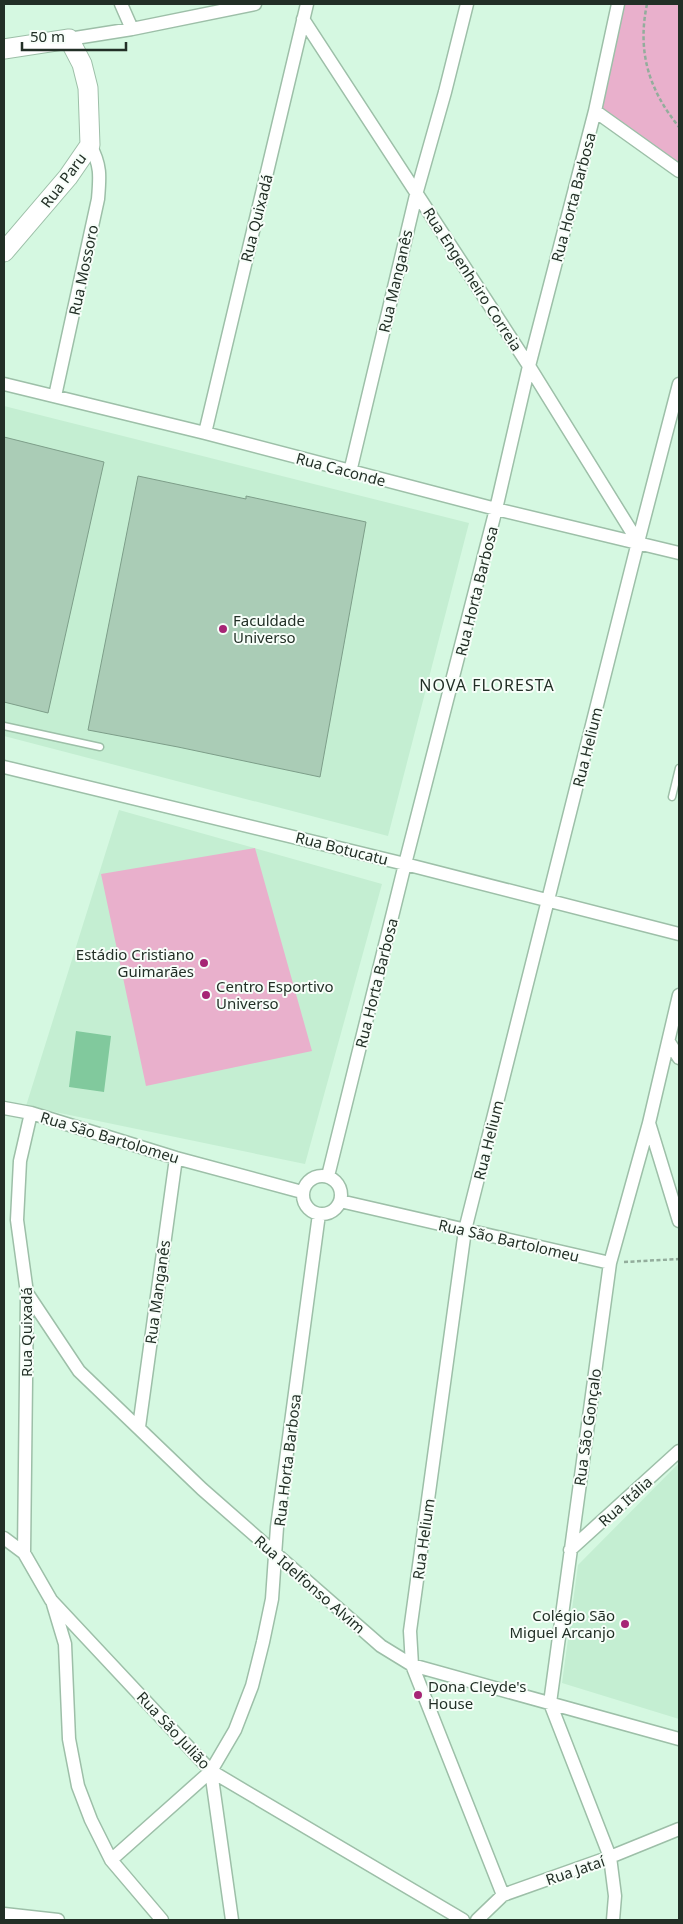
<svg xmlns="http://www.w3.org/2000/svg" width="683" height="1924" viewBox="0 0 683 1924" font-family="'Noto Sans',sans-serif">
	<rect width="100%" height="100%" fill="#d5f8e1"/>
	<!-- built -->
	<path fill="#c4eed2" d="M4,406L469,523L388,836L4,736Z
		M119,810L382,884L305,1164L26,1106Z
		M679,1463V1719L562,1683L578,1565Z"/>
	<!-- green -->
	<path fill="#e9b0cc" d="M622,4H679V171L597,107Z
		M255,848L312,1051L146,1086L101,874Z"/>
	<!-- water -->
	<path fill="#81c99d" d="M76,1031L111,1036L104,1092L69,1087Z"/>
	<!-- building -->
	<path fill="#aaccb6" stroke="#7d9e89" d="M4,437L104,462L48,713L4,702Z
		M138,476L246,499V496L366,522L320,777L178,747L88,730Z"/>
	<g fill="none" stroke-linecap="round" stroke-linejoin="round">
		<defs>
			<path id="lane" d="M4,726L100,747
				M672,797L679,768"/>
			<path id="street" d="M121,4L132,29
				M303,19L529,366L638,542
				M69,39L132,29L255,4
				M595,111L679,171
				M4,384L205,433L496,509L679,553
				M55,396L98,199C100,176 101,165 90,145
				M205,433L307,4
				M350,472L417,191L445,92L467,4
				M4,767L405,864L679,934
				M669,1042L679,1058
				M4,1108L31,1113L176,1158L302,1192
				M649,1123L679,1221
				M303 1195a19 19 0 1 1 38 0a19 19 0 1 1-38 0Z
				M328,1176L405,864L496,509L529,366L595,111L618,4
				M340,1201L610,1263
				M27,1293L79,1371L202,1489L381,1646L412,1665L679,1739
				M139,1427L176,1158
				M4,1538L24,1553L51,1600L211,1771L463,1920
				M570,1550L679,1451
				M24,1553L27,1293L17,1220L20,1161L31,1113
				M53,1604L65,1644L69,1739L78,1786L91,1820L111,1860L162,1920
				M211,1771L232,1920
				M111,1860L211,1771L235,1730L252,1686L263,1642L272,1599L277,1527L319,1214
				M503,1895L412,1665L410,1631L465,1230L638,542L679,384
				M4,1914L58,1920
				M477,1920L503,1895L610,1857L679,1829
				M613,1920L615,1896L610,1857L550,1703L610,1263L649,1123L679,995"/>
			<path id="secondary" d="M4,49L69,39L82,64L88,88L90,145L68,177L4,252"/>
		</defs>
		<!-- lane casing -->
		<use href="#lane" stroke="#9dbfa8" stroke-width="9"/>
		<!-- street casing -->
		<use href="#street" stroke="#9dbfa8" stroke-width="15"/>
		<!-- secondary casing -->
		<use href="#secondary" stroke="#9dbfa8" stroke-width="21"/>
		<!-- path -->
		<path stroke="#93ad9c" stroke-width="2.5" stroke-dasharray="4 2.5" stroke-linecap="butt" d="M647,4C637,52 649,90 679,127
			M624,1262L679,1259"/>
		<!-- lane -->
		<use href="#lane" stroke="#fff" stroke-width="6"/>
		<!-- street -->
		<use href="#street" stroke="#fff" stroke-width="12"/>
		<!-- secondary -->
		<use href="#secondary" stroke="#fff" stroke-width="19"/>
	</g>
	<!-- markers -->
	<g fill="#a62575" stroke="#f7fef9" stroke-width="2">
		<circle cx="223" cy="629" r="5"/>
		<circle cx="204" cy="963" r="5"/>
		<circle cx="206" cy="995" r="5"/>
		<circle cx="625" cy="1624" r="5"/>
		<circle cx="418" cy="1695" r="5"/>
	</g>
	<g text-anchor="middle" dominant-baseline="central" stroke-width="4" stroke-linejoin="round" paint-order="stroke">
		<!-- street labels -->
		<g font-size="15" fill="#222f26" stroke="#f7fef9">
			<text transform="translate(63 180) rotate(-53)">Rua Paru</text>
			<text transform="translate(573 197) rotate(-75)">Rua Horta Barbosa</text>
			<text transform="translate(256 218) rotate(-76)">Rua Quixadá</text>
			<text transform="translate(83 270) rotate(-78)">Rua Mossoro</text>
			<text transform="translate(473 279) rotate(57)">Rua Engenheiro Correia</text>
			<text transform="translate(395 281) rotate(-77)">Rua Manganês</text>
			<text transform="translate(341 469) rotate(15)">Rua Caconde</text>
			<text transform="translate(476 591) rotate(-76)">Rua Horta Barbosa</text>
			<text transform="translate(587 747) rotate(-76)">Rua Helium</text>
			<text transform="translate(342 848) rotate(14)">Rua Botucatu</text>
			<text transform="translate(376 983) rotate(-76)">Rua Horta Barbosa</text>
			<text transform="translate(110 1137) rotate(17)">Rua São Bartolomeu</text>
			<text transform="translate(488 1140) rotate(-76)">Rua Helium</text>
			<text transform="translate(509 1240) rotate(13)">Rua São Bartolomeu</text>
			<text transform="translate(157 1292) rotate(-82)">Rua Manganês</text>
			<text transform="translate(26 1332) rotate(-90)">Rua Quixadá</text>
			<text transform="translate(587 1427) rotate(-82)">Rua São Gonçalo</text>
			<text transform="translate(287 1460) rotate(-83)">Rua Horta Barbosa</text>
			<text transform="translate(625 1501) rotate(-42)">Rua Itália</text>
			<text transform="translate(423 1539) rotate(-82)">Rua Helium</text>
			<text transform="translate(310 1584) rotate(41)">Rua Idelfonso Alvim</text>
			<text transform="translate(174 1730) rotate(47)">Rua São Julião</text>
			<text transform="translate(575 1870) rotate(-19)">Rua Jataí</text>
		</g>
		<!-- poi labels -->
		<g font-size="15" fill="#222f26" stroke="#f7fef9" text-anchor="start">
			<text x="233" y="620">Faculdade<tspan x="233" dy="17">Universo</tspan></text>
			<text x="194" y="954" text-anchor="end">Estádio Cristiano<tspan x="194" dy="17">Guimarães</tspan></text>
			<text x="216" y="986">Centro Esportivo<tspan x="216" dy="17">Universo</tspan></text>
			<text x="615" y="1615" text-anchor="end">Colégio São<tspan x="615" dy="17">Miguel Arcanjo</tspan></text>
			<text x="428" y="1686">Dona Cleyde's<tspan x="428" dy="17">House</tspan></text>
		</g>
		<!-- neighbourhood labels -->
		<g font-size="16" letter-spacing="1" fill="#222f26" stroke="#f7fef9">
			<text x="487" y="685">NOVA FLORESTA</text>
		</g>
	</g>
	<!-- border -->
	<rect width="683" height="1924" fill="none" stroke="#222f26" stroke-width="10"/>
	<!-- scale -->
	<path d="M22 42v8h104v-8" fill="none" stroke="#222f26" stroke-width="2.5"/>
	<text x="30" y="42" font-size="15" fill="#222f26" stroke="#f7fef9" stroke-width="4" paint-order="stroke">50 m</text>
</svg>
